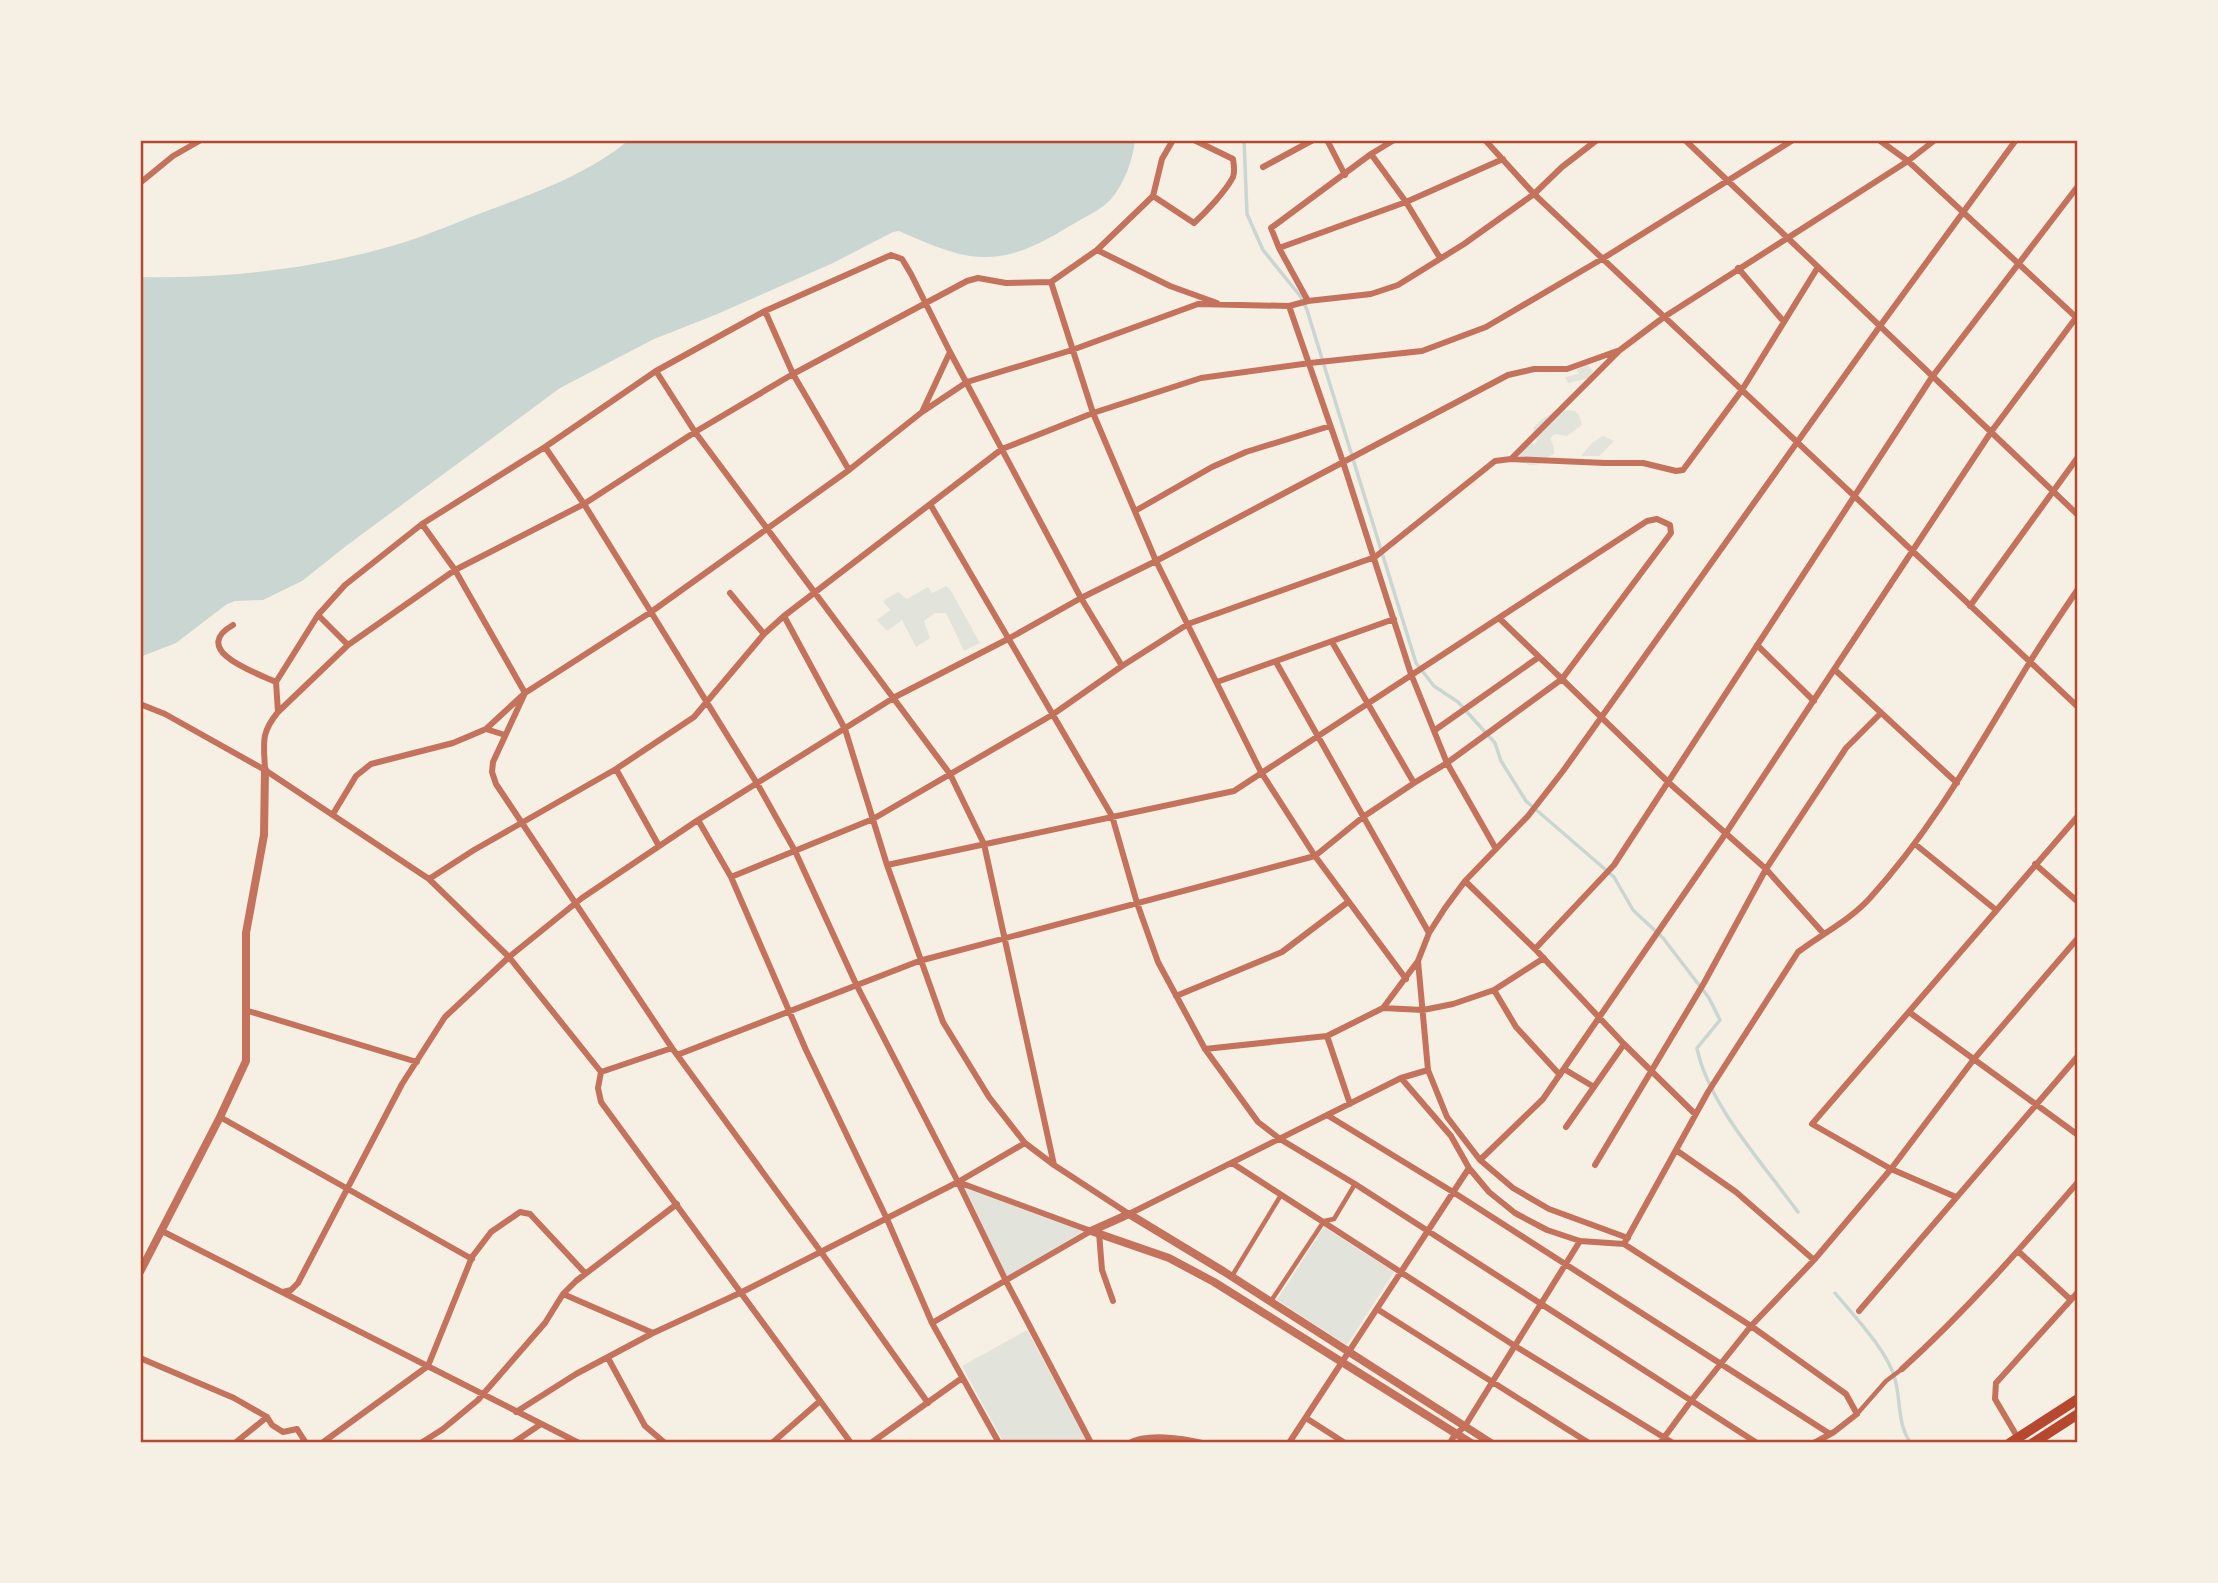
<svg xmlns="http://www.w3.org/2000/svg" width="2218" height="1583" viewBox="0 0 2218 1583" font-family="Poppins,sans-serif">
	<rect width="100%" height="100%" fill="#f6efe4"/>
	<!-- green -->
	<path fill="#e2e4dc" d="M1587,365L1593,371L1590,378L1568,383L1565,377L1579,374L1577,370Z
		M1558,409L1575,411L1579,415L1582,425L1567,436L1555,434L1550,438L1554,447V454L1546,458L1540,464C1530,467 1519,464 1519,452L1527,443L1535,444L1537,441L1533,428L1541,420Z
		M1603,436L1614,441L1599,456H1581L1592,443Z
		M946,586L950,589L980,643L964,651L946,613H935L924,621L930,638L916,647L902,620L887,631L877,620L890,610L883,601L898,592L907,599L928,587L932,593Z
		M964,1188L1084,1231L1007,1277Z
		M1324,1227L1394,1272L1347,1345L1277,1300Z
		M1027,1330L1088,1443H1004L962,1366Z"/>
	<!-- water -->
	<path fill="#c9d6d2" d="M629,140H1135C1133,160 1124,184 1111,199C1103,208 1091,214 1080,220C1051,237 1021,257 986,257C957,258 925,242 899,231L893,232L833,263L715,315L654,339L560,388L346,546L302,581L263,600L235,601L227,604L176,643L140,657V277C229,279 323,268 408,241C436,232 464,219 492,209C540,191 589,173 629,140Z"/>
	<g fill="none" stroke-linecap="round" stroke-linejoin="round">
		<!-- stream -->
		<path stroke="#c9d6d2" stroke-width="3.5" d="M1244,140L1247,214L1263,250L1301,297L1307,310L1416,663L1434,686L1458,702L1495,743L1501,761L1526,801L1614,877L1633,910L1663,938L1709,998L1720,1020L1697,1048C1708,1104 1764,1165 1798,1212
			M1835,1293C1853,1315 1888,1351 1895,1379C1901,1400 1897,1425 1911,1443"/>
		<!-- pedestrian -->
		<path stroke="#c5725c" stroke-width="4.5" d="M1232,1276L1281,1195
			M1271,1301L1324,1221L1334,1219L1355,1184
			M1857,1414L1886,1381L1902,1369"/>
		<!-- minor -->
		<path stroke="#c5725c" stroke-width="6" d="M1327,140L1345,175
			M1485,140L1534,194L2078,707
			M1685,140C1816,265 1947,390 2078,515
			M1879,140L1908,161L2078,319
			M1371,154L1406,202L1440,258
			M1263,167L1313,140
			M140,183L173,156L201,140
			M1153,196L1194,223C1205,213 1226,191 1233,177C1235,172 1234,165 1233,159L1194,140
			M1279,248L1406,202L1503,159
			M1097,250L1170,286L1217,303
			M1738,268L1784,322
			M1051,282L1093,413L1156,561L1261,772L1315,856L1406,979
			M1308,301L1279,248L1271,228L1371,154L1394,140
			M1289,306L1343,462L1411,674L1447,763L1496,849
			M765,311L793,374L849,470
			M656,371L695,432L950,774L984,844L1054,1165
			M923,410L950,352
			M545,447L584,504L651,612L758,785L795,851L856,984L958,1182L1006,1281L1091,1443
			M1511,459L1605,463H1643L1676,471L1683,470L1742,390L1818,267
			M930,504L1112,816L1137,903L1158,962L1205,1049L1258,1122L1280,1139L1355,1184L1757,1443
			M1135,511L1212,467L1246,452L1330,426
			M422,524L455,570L525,693L493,762L492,772L496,784L672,1048L821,1252L928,1403
			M730,593L764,634
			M1970,606L2078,457
			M318,615L348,645
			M784,616L845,729L887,865L943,1022L989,1097L1025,1143L1054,1165L1129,1214L1401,1078L1428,1070
			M1499,618L1668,782L1766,869L1824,934
			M233,625C189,650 256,673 276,682
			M1332,642L1414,783
			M1757,645L1814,701
			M1276,662L1429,933
			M1835,670L1957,783
			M1217,682L1394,619
			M140,704L165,714L265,770L429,879L509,957L601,1072L598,1088L601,1102L851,1443
			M278,712L276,682L318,615L345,585L422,524L545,447L656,371L765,311L891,255L902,259L911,274L950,352L1081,598L1122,666
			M486,729L505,735
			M1435,730L1539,657
			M616,769L659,846
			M265,770C264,743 260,734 278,712L348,645L455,570L584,504L695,432L793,374L967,281L978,278L1006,283L1051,282L1097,250L1153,196L1162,159L1173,140
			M333,814L356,776L371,764L453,743L486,729L525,693L651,612L849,470L922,412L967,382L1072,350L1198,304L1289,306L1308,301L1371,294L1398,285L1464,244L1534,194L1562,167L1597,140
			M698,820L731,877L806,1050L887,1219L932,1323L999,1443
			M1915,844L1996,910
			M2035,864L2078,902
			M731,877L873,819L1052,715L1122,666L1188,624L1375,557L1495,461L1511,459L1620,350L1664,317L1908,161L1935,140
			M429,879L474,850L616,769L694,717L764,634L784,616L1002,449L1093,413L1201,378L1310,363L1422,351L1486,327L1602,259L1793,140
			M1465,881L1535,949L1624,1044L1695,1114
			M1535,949L1614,865L1932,377L2078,186
			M1418,961L1428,1070L1447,1117L1480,1160L1513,1188L1549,1209L1628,1238
			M1494,990L1516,1027L1560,1075
			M1176,996L1282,952L1348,902
			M1383,1008L1418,961L1429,933L1445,908L1465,881L1528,816L1563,771L1880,326L2016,140
			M245,1010L417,1062
			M1909,1012L2078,1135
			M1327,1036L1350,1104
			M1205,1049L1327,1036L1383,1008L1423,1010L1453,1004L1494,990L1544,958
			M677,1055L919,961L1315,856L1363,817L1414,783L1447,763L1562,679L1671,533L1670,525L1657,519L1647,521L1234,791L887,865
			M1564,1069L1594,1087
			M601,1072L672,1048
			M1401,1078L1451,1136L1469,1168L1489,1192L1515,1213L1547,1230L1580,1241L1624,1244L1751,1326L1846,1394L1857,1414L1834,1432L1814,1443
			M1327,1115L1453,1192L1830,1434
			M220,1117L472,1259
			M1566,1127L1624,1044
			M1676,1150L1736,1192L1814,1260
			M1480,1160L1543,1099L1726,833L1991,432L2078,315
			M1232,1163L1515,1346L1673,1443
			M1595,1165L1704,983L1766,869L1846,748L1881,713
			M958,1182L1091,1231
			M1956,1197L1891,1169L1812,1124L2078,816
			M162,1231L579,1443
			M1099,1233L1102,1270L1113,1301
			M1624,1244L1708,1092L1798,952C1823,933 1849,921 1870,898C1934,828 1979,745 2028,665C2044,639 2061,614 2078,589
			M2018,1251L2071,1300
			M283,1292L291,1290L298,1283L402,1084L445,1017L509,957L582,898L698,820L895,697L1008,639L1081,598L1156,561L1508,375L1534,369H1567L1620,350
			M563,1294L653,1333
			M1377,1309L1589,1443
			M1859,1311L2078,1056
			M932,1323L1091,1231
			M140,1358L234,1398L267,1417L272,1425L283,1432L297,1429L306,1443
			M608,1358L645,1426L665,1443
			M1902,1369C1966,1311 2022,1247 2078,1182
			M516,1412L576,1374L653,1333L742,1292L958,1182L1025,1143
			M1306,1418L1345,1443
			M2018,1438L1995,1399L1996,1383L2078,1292
			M235,1443L267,1417
			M322,1443L428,1366L472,1257L491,1232L520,1212L530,1214L585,1273
			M421,1443L443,1429L478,1400L545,1323L563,1294L576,1281L677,1204
			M513,1443L541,1424
			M772,1443L820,1401
			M871,1443L962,1378
			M1129,1443C1147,1433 1182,1438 1202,1443
			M1289,1443L1469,1168
			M1450,1443L1454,1436L1465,1426L1580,1241
			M1660,1443L1691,1401L1751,1326L1814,1260L1891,1169L1974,1059L2078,938"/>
		<!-- tertiary -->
		<path stroke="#c5725c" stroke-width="8" d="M1091,1231L1129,1214L1223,1271L1491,1443
			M1091,1231L1169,1258L1214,1282L1471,1443
			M140,1272L220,1117L246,1061V933L264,835L265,770"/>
		<!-- primary -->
		<path stroke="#b5482f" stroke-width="10" d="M2010,1443L2078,1399
			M2033,1443L2078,1414"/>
	</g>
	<!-- border -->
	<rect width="2218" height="1583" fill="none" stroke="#f6efe4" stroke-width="284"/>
	<rect x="142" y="142" width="1934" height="1299" fill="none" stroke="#b5482f" stroke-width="2.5"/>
</svg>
